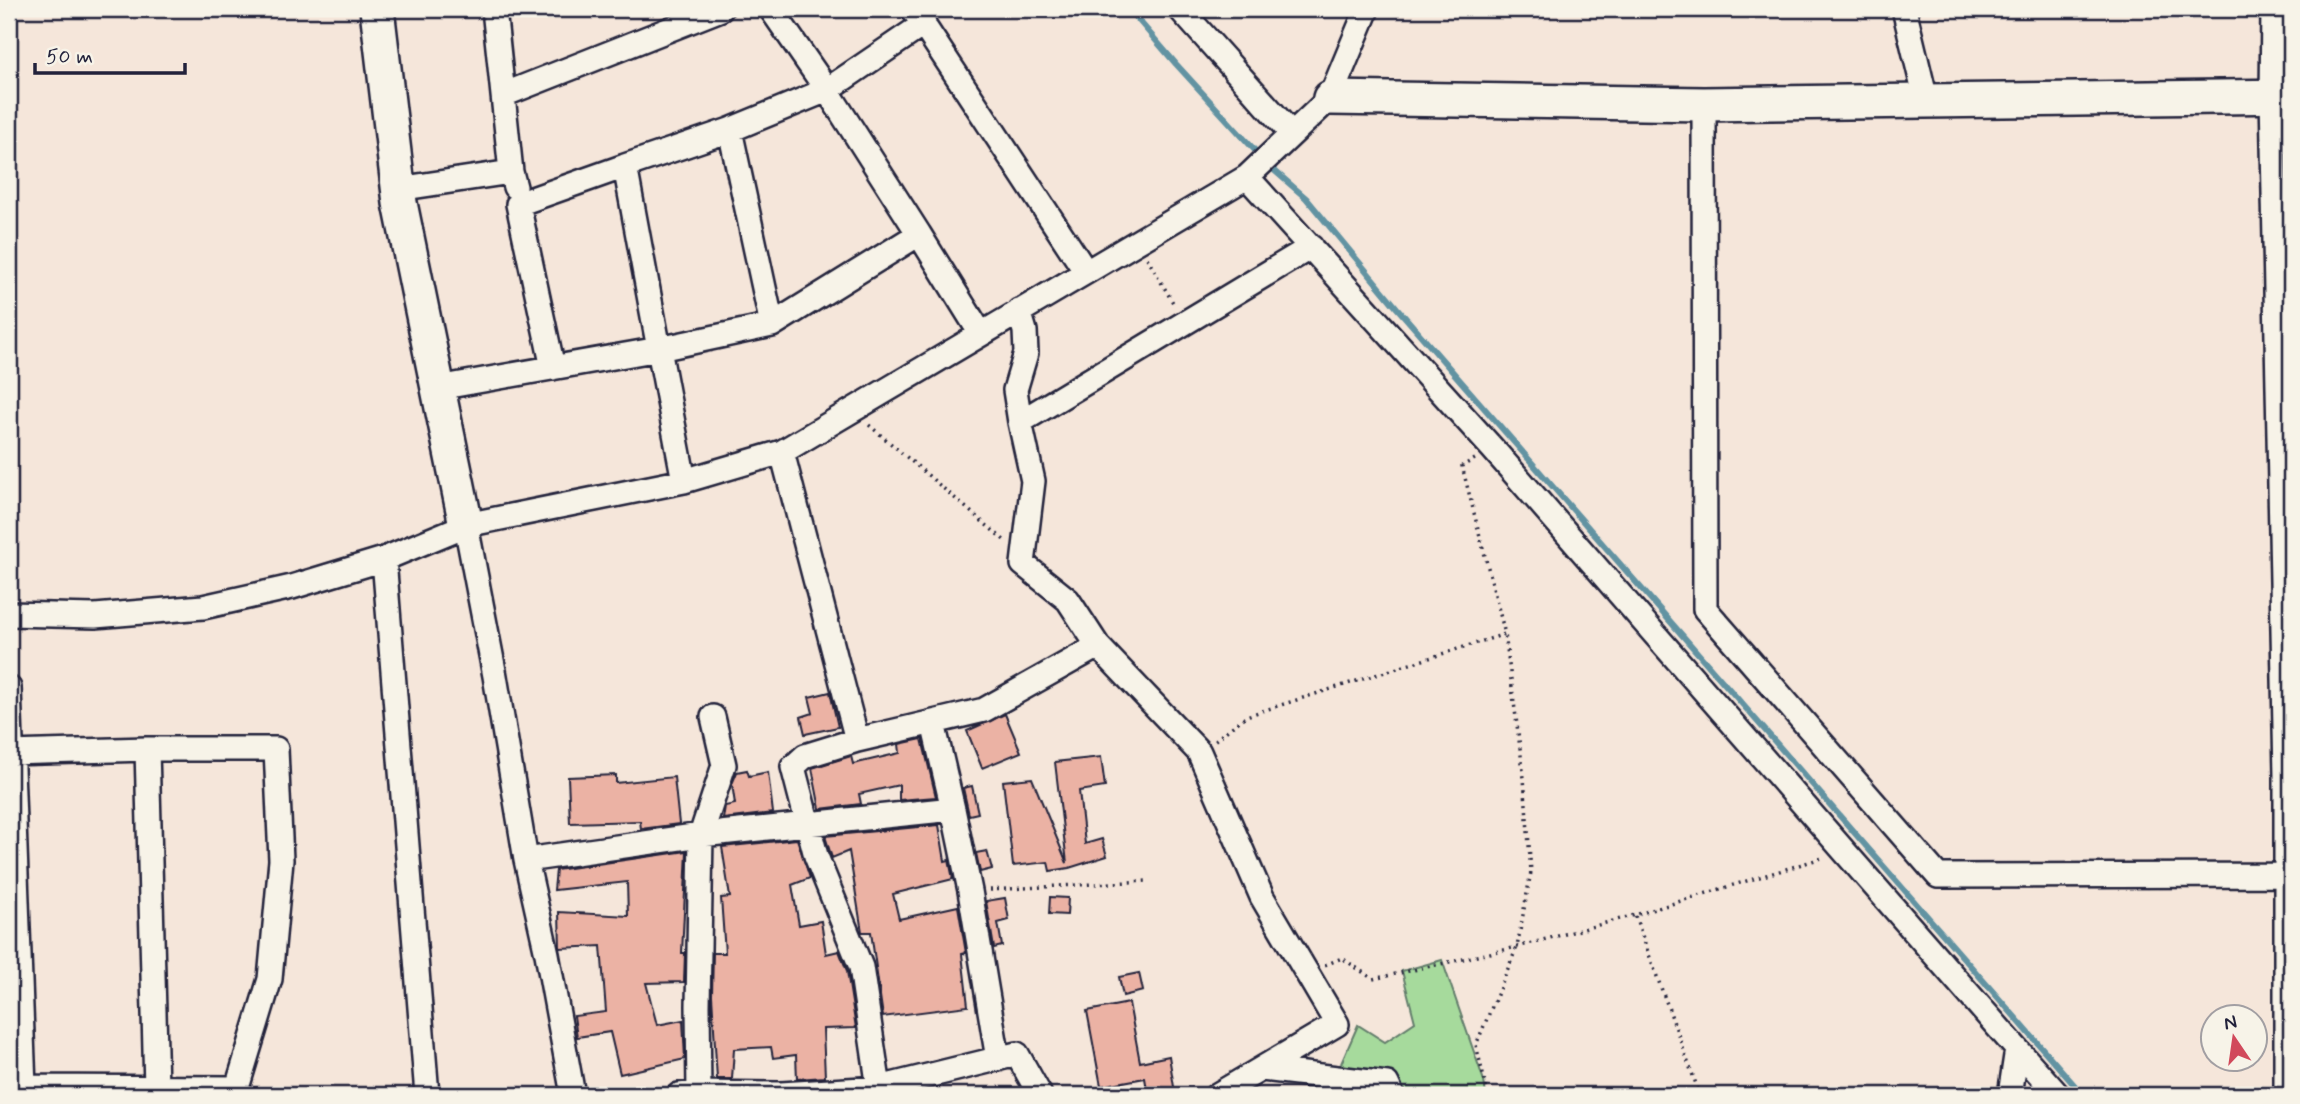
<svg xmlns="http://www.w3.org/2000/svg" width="2300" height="1104" viewBox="0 0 2300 1104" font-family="Mynerve,sans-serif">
	<rect width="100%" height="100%" fill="#f5e6da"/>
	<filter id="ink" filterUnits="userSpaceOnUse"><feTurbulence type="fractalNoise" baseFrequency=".0143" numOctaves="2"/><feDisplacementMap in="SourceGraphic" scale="14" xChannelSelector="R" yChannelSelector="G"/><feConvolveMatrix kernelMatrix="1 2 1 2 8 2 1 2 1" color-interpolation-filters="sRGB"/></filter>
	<g filter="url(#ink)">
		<!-- green -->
		<path fill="#a6da9c" stroke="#647e6c" stroke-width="2" d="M1442,960L1484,1081L1486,1095H1337L1332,1084L1358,1025L1385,1042L1415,1022L1402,971Z"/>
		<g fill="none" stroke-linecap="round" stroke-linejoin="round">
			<!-- stream -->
			<path stroke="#6293a2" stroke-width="6" d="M1129,9L1176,64L1261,157
				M1268,165L1306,198L1397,308L2083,1095"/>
		</g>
		<!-- building -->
		<path fill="#ebb2a4" stroke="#22223b" stroke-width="2" d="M830,692L838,727L805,734L801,717L813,713L809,697Z
			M1005,714L1021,752L982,768L967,731Z
			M922,739L936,797L899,800V785L859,794L861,804L820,809L812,768L851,756L853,764L900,753L899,744Z
			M1101,757L1105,787L1079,791L1085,844L1102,839L1107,856L1069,868L1050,871L1048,862L1013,866L1003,781L1032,778L1067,863L1055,762Z
			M747,770L749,776L768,772L773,813L723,819L725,806L735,804L732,784L737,772Z
			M616,775V783L674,777L679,824L641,829L640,821L570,823L568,777Z
			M972,786L978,813L969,815L963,788Z
			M939,825L945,861L949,860L953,879L893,894L899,919L958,906L966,953L962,954L968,1006L883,1017L871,932H862L849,851L832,858L825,836Z
			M797,839L810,878L792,885L799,925L821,921L826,954L839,951L847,971L856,1028L823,1029L825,1077L797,1079L796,1055L773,1058L771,1047L734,1049L732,1079H717L712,995L713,953H725L721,898L730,897L722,847Z
			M687,851L682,953H685L684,982L646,983L657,1025L683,1020L685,1059L620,1074L610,1032L577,1037L574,1016L606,1012L601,946L560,948L559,912L628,916L627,882L554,890L556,870Z
			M987,851L992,869L980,872L976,853Z
			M1050,897L1068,898L1067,915L1049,914Z
			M1005,898L1009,920L998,923L1002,946L994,948L986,901Z
			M1139,973L1143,991L1123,996L1119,977Z
			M1129,1003L1140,1062L1169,1056L1175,1093L1148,1095L1145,1078L1101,1086L1087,1011Z"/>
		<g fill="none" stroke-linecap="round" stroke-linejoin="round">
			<defs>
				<path id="street" d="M494,9L511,172
					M771,9L827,90L919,234
					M913,9L1086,272
					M1180,9L1291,133
					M1904,9L1926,100
					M2273,9L2272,96L2286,776V1095
					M503,95L721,9
					M1704,104L1705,609L1938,876L2291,875
					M730,130L827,90L924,24
					M1247,177L1493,449L2017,1049
					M398,189L511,172L515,187
					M1019,311L1025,331L1026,353L1015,390L1020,422
					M772,325L919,234L981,334
					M553,368L518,204L625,166L659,349L772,325L730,130L625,166
					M438,388L659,349L684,481
					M782,452L857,740L805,756L793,767L816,856L861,967L880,1095
					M466,525L495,676L526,860L547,954L573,1095
					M384,559L427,1095
					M9,614L95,616L203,607L292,587L384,559L466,525L684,481L782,452L1247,177L1330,98L1367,9
					M1098,646L1068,600L1023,564L1033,481L1020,422L1311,247
					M9,688L24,1087L11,1086
					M857,740L984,710L1098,646L1199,752L1262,897L1337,1024L1217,1095
					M9,753L147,749
					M953,809L970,891L998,1059
					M526,860L701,835L953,809L933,723
					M1262,1069L1387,1084L1392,1095
					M699,1093L781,1094L879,1088L1017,1054L1040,1095
					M25,1095L24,1087L237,1088L270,979L281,860L276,749H147L156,1088
					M679,1095L699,1093L698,1006L701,835L724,765L713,717
					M2010,1095L2017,1049L2058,1095"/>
				<path id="secondary" d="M377,9L400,203L466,525
					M1330,98L1704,104L2291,96"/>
			</defs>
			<!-- street casing -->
			<use href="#street" stroke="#22223b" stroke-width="28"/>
			<!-- secondary casing -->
			<use href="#secondary" stroke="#22223b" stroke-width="38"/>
			<!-- path -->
			<path stroke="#22223b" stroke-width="3.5" stroke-dasharray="2 5" stroke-linecap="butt" d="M1147,258L1175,306
				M869,425L1004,540
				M1215,740L1246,716L1505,634L1462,466L1475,459
				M990,890L1146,881
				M1635,916L1700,1095
				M1325,965L1342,958L1373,979L1517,947L1635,915L1822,858
				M1488,1095L1476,1045L1517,947L1531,872L1524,778L1505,634"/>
			<!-- street -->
			<use href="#street" stroke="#f7f3e8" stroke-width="23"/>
			<!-- secondary -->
			<use href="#secondary" stroke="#f7f3e8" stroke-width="33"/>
		</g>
	</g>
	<!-- margin -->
	<rect width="2300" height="1104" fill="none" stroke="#f7f3e8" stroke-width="35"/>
	<rect x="18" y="18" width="2265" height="1069" fill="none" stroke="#22223b" stroke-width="2.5" filter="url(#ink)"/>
	<!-- north arrow -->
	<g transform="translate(2234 1038) rotate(347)"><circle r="33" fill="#f7f3e8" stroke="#a29fa3" stroke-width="2"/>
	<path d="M0-5L12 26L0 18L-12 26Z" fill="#d1495b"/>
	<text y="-10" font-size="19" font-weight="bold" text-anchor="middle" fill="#22223b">N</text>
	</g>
	<!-- scale -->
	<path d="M35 63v10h150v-10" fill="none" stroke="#22223b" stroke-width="3.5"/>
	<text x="46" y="63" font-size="21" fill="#22223b" stroke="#f7f3e8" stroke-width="5" paint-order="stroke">50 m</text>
</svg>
